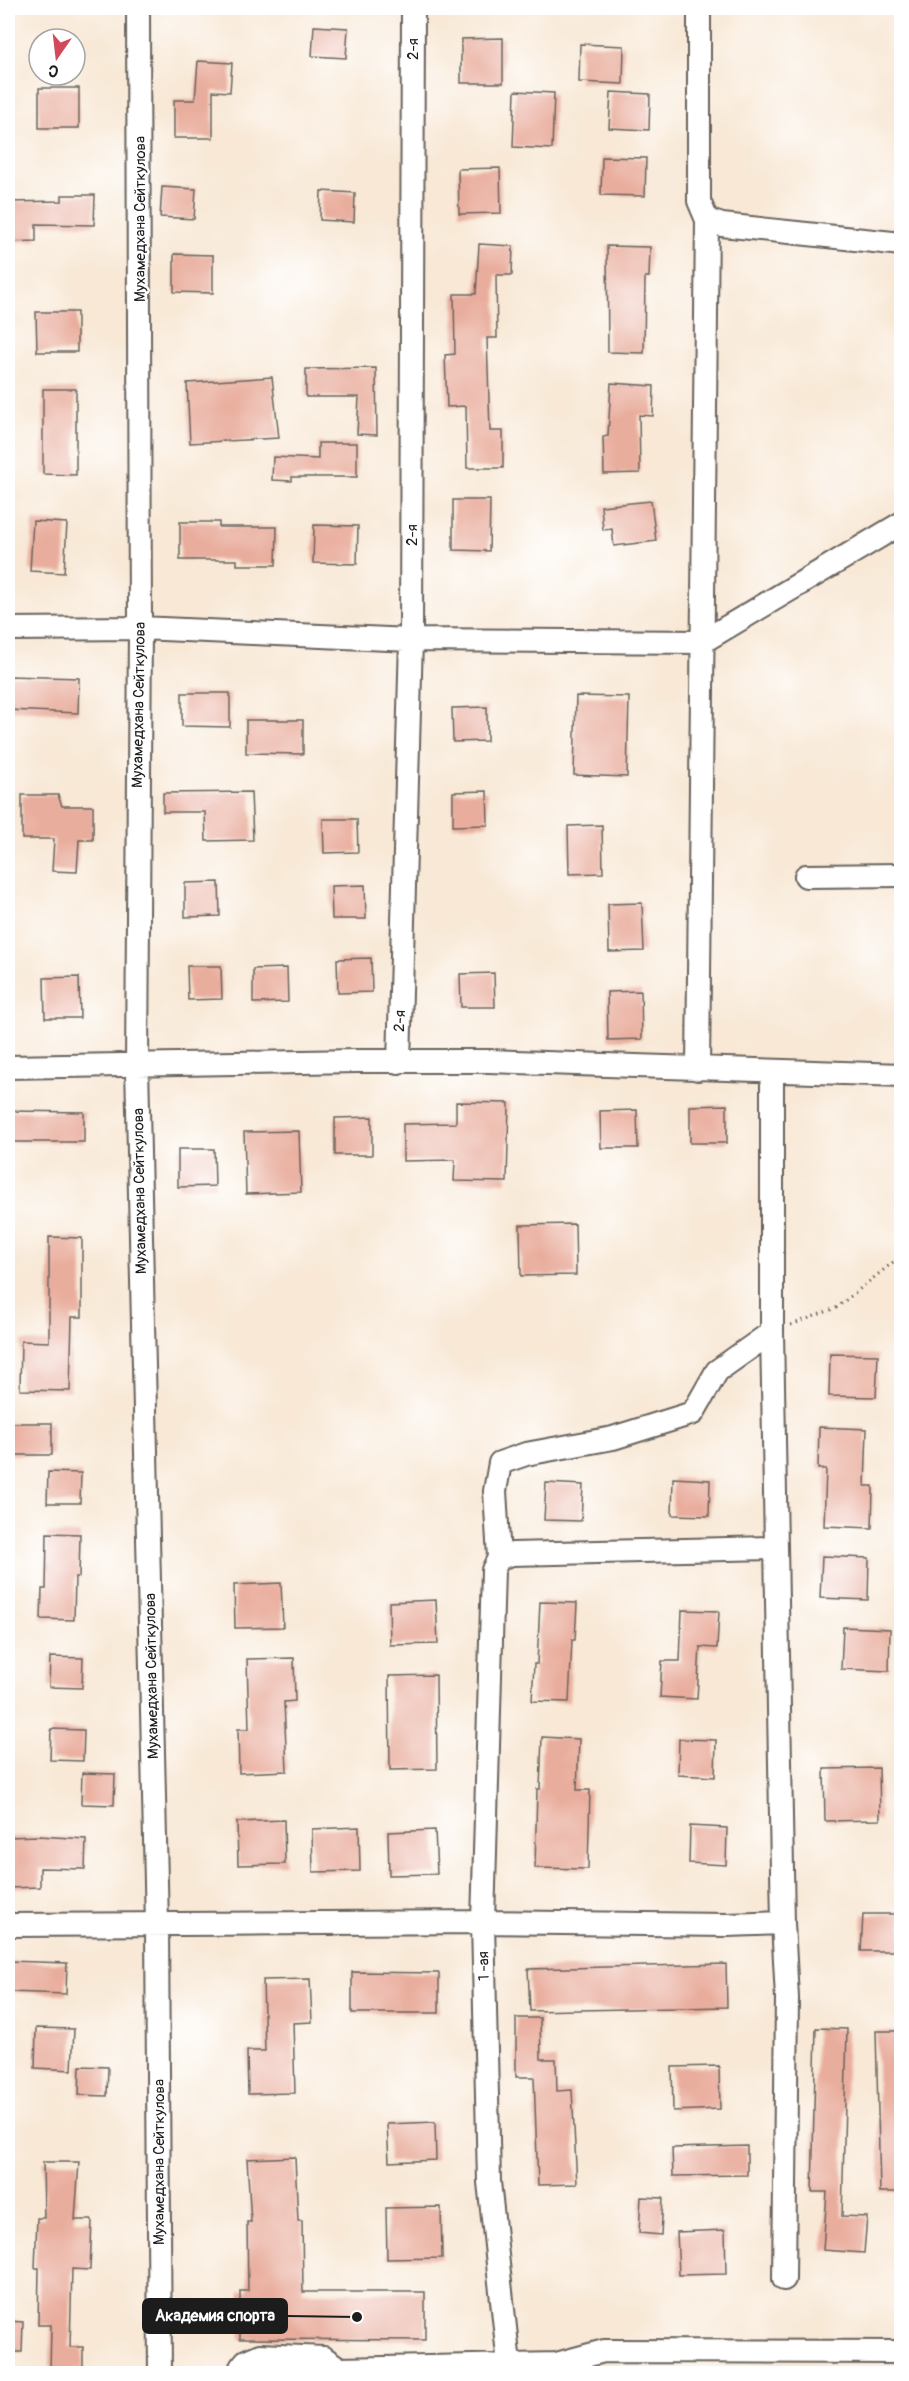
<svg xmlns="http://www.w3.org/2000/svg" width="909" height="2381" viewBox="0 0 909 2381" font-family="Pangolin,sans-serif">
	<rect width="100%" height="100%" fill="#fff"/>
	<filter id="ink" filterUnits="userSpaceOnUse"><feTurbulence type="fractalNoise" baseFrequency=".0167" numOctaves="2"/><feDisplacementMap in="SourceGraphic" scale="12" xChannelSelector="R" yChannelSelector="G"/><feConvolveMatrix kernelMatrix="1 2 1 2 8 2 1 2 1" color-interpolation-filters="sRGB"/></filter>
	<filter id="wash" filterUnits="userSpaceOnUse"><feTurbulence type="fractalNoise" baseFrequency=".008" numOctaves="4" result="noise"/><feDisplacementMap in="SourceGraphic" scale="24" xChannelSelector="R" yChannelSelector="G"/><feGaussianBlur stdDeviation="1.35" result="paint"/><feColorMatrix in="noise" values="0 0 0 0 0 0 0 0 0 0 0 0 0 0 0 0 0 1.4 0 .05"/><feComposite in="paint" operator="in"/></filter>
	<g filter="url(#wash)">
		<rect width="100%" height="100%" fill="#f8e8d5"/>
		<g id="blocks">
			<!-- building -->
			<path fill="#e9ad9d" d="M314,26L348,28L346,58L312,56Z
				M503,38V83H461V39Z
				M580,44L624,46L623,84L579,82Z
				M198,61L232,63L230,92L213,91V138H174V100H195Z
				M39,88H79V128H39Z
				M515,91L554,93L552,149L513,147Z
				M611,92L650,94L649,130L609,128Z
				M602,157L646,158L645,196L601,195Z
				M500,168L501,213L459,214L458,169Z
				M162,187L196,189L194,219L160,217Z
				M321,191L355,193L354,222L320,220Z
				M62,195H95L94,225L36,224V241L8,242V202L62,201Z
				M479,244L513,246L512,275H496L497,338H487L490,431H503V468H467L466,406L447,407L445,355L455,354L454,294H476Z
				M607,246L650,247L649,277H645L644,353L608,352Z
				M174,254L213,255V293L174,292Z
				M36,312H77V352H37Z
				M376,368L377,435L357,434L359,397H306V369Z
				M272,377L279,438L190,443L187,383Z
				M611,383L654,386L653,416L639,415L640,473L604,474L603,437L608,436Z
				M43,389H76V475L43,474Z
				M318,443H357V477H292V481L272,480L273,457L318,459Z
				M453,500H490L489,551L453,550Z
				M651,501L656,541L614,546L612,529L603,530L601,506Z
				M33,521L67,523L64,573L30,571Z
				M180,522H219V527H277L276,565H237V560H180Z
				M314,525L358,526L357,564L313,563Z
				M8,676L79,678L78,713L8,710Z
				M182,693H230V727L182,726Z
				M576,696L629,697L627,777L574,775Z
				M487,707V741L453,742L452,708Z
				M246,720H303V754L246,753Z
				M487,791L488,825L453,826V792Z
				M251,792L253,840L206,841L205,812H163V793Z
				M22,795H58L62,806H93V840H79L77,872L52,871L54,839H22Z
				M323,819H357L358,852L324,853Z
				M602,825L603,873L569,874L568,826Z
				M219,882L220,916L185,917V883Z
				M365,885L366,919H332L331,886Z
				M642,903L644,951L609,952L608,904Z
				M371,958L372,992L338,993L337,959Z
				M187,966H221L222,999L188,1000Z
				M287,968L288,1002L253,1003V969Z
				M494,973L495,1007H461L460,974Z
				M79,977L80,1018H45L44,978Z
				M641,991L642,1039L608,1040L607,992Z
				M456,1102L509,1103L507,1182L454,1181L455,1160L403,1161V1124L456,1123Z
				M727,1105V1143H690V1106Z
				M637,1110L638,1148H601L600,1111Z
				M8,1111L84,1112V1142H8Z
				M372,1117V1155H335V1118Z
				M299,1131L301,1192L246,1194L244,1132Z
				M178,1149H214L215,1186L178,1187Z
				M575,1224L576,1275L521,1276L520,1225Z
				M49,1237L82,1238V1317H72L70,1391L20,1390L21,1341L49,1342Z
				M830,1354L878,1355L876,1397L829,1396Z
				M8,1423H52V1455H8Z
				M819,1427L867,1429L865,1486H873L872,1528L824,1526L826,1469H818Z
				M48,1472L81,1473L80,1503H47Z
				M673,1478L710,1480L709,1516L672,1515Z
				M546,1483L583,1485L581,1521L544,1520Z
				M47,1533L80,1534L79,1577H75L74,1620L41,1619L42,1589H46Z
				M822,1556L869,1558L868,1600L820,1598Z
				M281,1583L283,1627L235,1628L234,1585Z
				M436,1600L438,1644L390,1645L389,1602Z
				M540,1602L577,1603L575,1640H572L569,1702L532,1701L534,1664H537Z
				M682,1610L719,1611L717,1648L700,1647L697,1699L660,1697L662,1661H680Z
				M843,1627L890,1629L889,1671L841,1669Z
				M50,1657L83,1658L82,1688L49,1687Z
				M294,1658L295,1701L284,1702L287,1771L239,1773L238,1729H249L247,1659Z
				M436,1675L437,1769L390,1770L389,1676Z
				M51,1729L84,1730L83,1761L50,1760Z
				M542,1737L579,1739L577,1790H590L588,1869L535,1868L537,1789H540Z
				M679,1739L716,1740L715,1777L678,1775Z
				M879,1768L880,1820L825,1821L824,1769Z
				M82,1773L115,1774L114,1805L81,1804Z
				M284,1820L285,1864L238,1865L237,1822Z
				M690,1826L727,1828L726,1865L689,1863Z
				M359,1827L360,1871L313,1872L312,1829Z
				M435,1830L437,1874L389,1875L388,1832Z
				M39,1836L86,1839L85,1869L40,1868V1887L8,1888V1837Z
				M863,1914H902V1951H861Z
				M8,1961L67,1963L66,1994L8,1992Z
				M726,1964L727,2007L530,2011L528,1969Z
				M352,1972L439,1973V2013H352Z
				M310,1979L312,2022L293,2023L295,2093L248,2094L247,2051H265L263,1980Z
				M516,2018H540L541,2059H556L557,2091L572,2090L577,2184L538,2185L534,2077H516Z
				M36,2028L74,2029L72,2070L35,2068Z
				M816,2028L847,2029L842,2216L867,2217L864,2253L823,2250L827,2192H812Z
				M876,2031H902V2192H880Z
				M80,2066L108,2067L107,2096L79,2095Z
				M719,2066L720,2109L673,2111L672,2067Z
				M435,2122L436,2160L389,2162L387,2124Z
				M747,2146V2175L673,2176L672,2148Z
				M295,2157L298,2221H302L303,2292H425V2340L240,2339V2291H248L247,2222H251L247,2159Z
				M43,2162H79L75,2220H92L90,2270L72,2269L70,2347H83V2373H50L51,2325H38L39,2268H35L37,2218H44Z
				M641,2197L663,2198L661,2235L639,2233Z
				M441,2207L442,2258L387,2259L386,2208Z
				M725,2230L726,2274L679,2275L677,2232Z
				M8,2321L23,2322L22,2352H8Z"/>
		</g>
	</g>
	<g filter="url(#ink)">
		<use href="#blocks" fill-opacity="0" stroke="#69635d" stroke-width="1.5"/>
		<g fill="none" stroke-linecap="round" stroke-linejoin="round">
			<defs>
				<path id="minor" d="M138,8L140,628L137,1066L157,1925L160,2374
					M707,220L722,225L902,244
					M8,629L140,628L411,640L702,642L902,523
					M806,876L902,875
					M399,1062L411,640L413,8
					M8,1067L356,1061H489L902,1075
					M698,1069L707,220L699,201V8
					M772,1332L783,1923L787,1998L784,2279
					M499,1558L512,1554L776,1548
					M8,1925L483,1922L727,1925L783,1923
					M340,2369L556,2364L604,2351L902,2352
					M241,2374V2367L246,2361L260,2355L324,2358L340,2369L342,2374
					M508,2374L509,2364L489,2182L483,1922L493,1570L499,1558L495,1491L500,1463L526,1454L613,1438L693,1413L717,1371L772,1332V1072"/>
			</defs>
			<!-- minor casing -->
			<use href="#minor" stroke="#69635d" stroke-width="26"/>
			<!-- path -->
			<path stroke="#69635d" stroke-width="3" stroke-dasharray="1.5 4.5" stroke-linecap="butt" d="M791,1325L836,1308L902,1255"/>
			<!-- minor -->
			<use href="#minor" stroke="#fff" stroke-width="22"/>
		</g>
	</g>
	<g text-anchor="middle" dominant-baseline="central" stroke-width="5" stroke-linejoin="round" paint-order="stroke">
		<!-- street labels -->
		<g font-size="15" fill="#1c1c1c" stroke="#fff">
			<text transform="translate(413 49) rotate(-90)">2-я</text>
			<text transform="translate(140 219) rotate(-90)">Мухамедхана Сейткулова</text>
			<text transform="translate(412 535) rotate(-90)">2-я</text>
			<text transform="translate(139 705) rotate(-89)">Мухамедхана Сейткулова</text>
			<text transform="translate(400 1021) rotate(-88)">2-я</text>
			<text transform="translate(140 1191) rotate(-91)">Мухамедхана Сейткулова</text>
			<text transform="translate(152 1676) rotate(-91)">Мухамедхана Сейткулова</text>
			<text transform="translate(484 1966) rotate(-91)">1 -ая</text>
			<text transform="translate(159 2162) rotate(-90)">Мухамедхана Сейткулова</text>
		</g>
	</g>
	<!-- callouts -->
	<path fill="none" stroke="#1c1c1c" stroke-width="2" d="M357 2317L287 2316"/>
	<circle fill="#1c1c1c" stroke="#fff" stroke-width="2" cx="357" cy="2317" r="6"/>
	<rect fill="#1c1c1c" stroke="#1c1c1c" stroke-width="2" x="143" y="2299" width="144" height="34" rx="6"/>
	<g font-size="16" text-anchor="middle" font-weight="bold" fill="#fff">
		<text x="215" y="2321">Академия спорта</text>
	</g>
	<!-- margin -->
	<rect width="909" height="2381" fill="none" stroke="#fff" stroke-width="30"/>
	<!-- north arrow -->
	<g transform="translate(57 57) rotate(194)"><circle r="28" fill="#ffffff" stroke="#a4a4a4" stroke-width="1.5"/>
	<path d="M0-4.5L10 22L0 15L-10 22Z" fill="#d1495b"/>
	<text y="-9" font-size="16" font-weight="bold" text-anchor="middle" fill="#1c1c1c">С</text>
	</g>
</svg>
